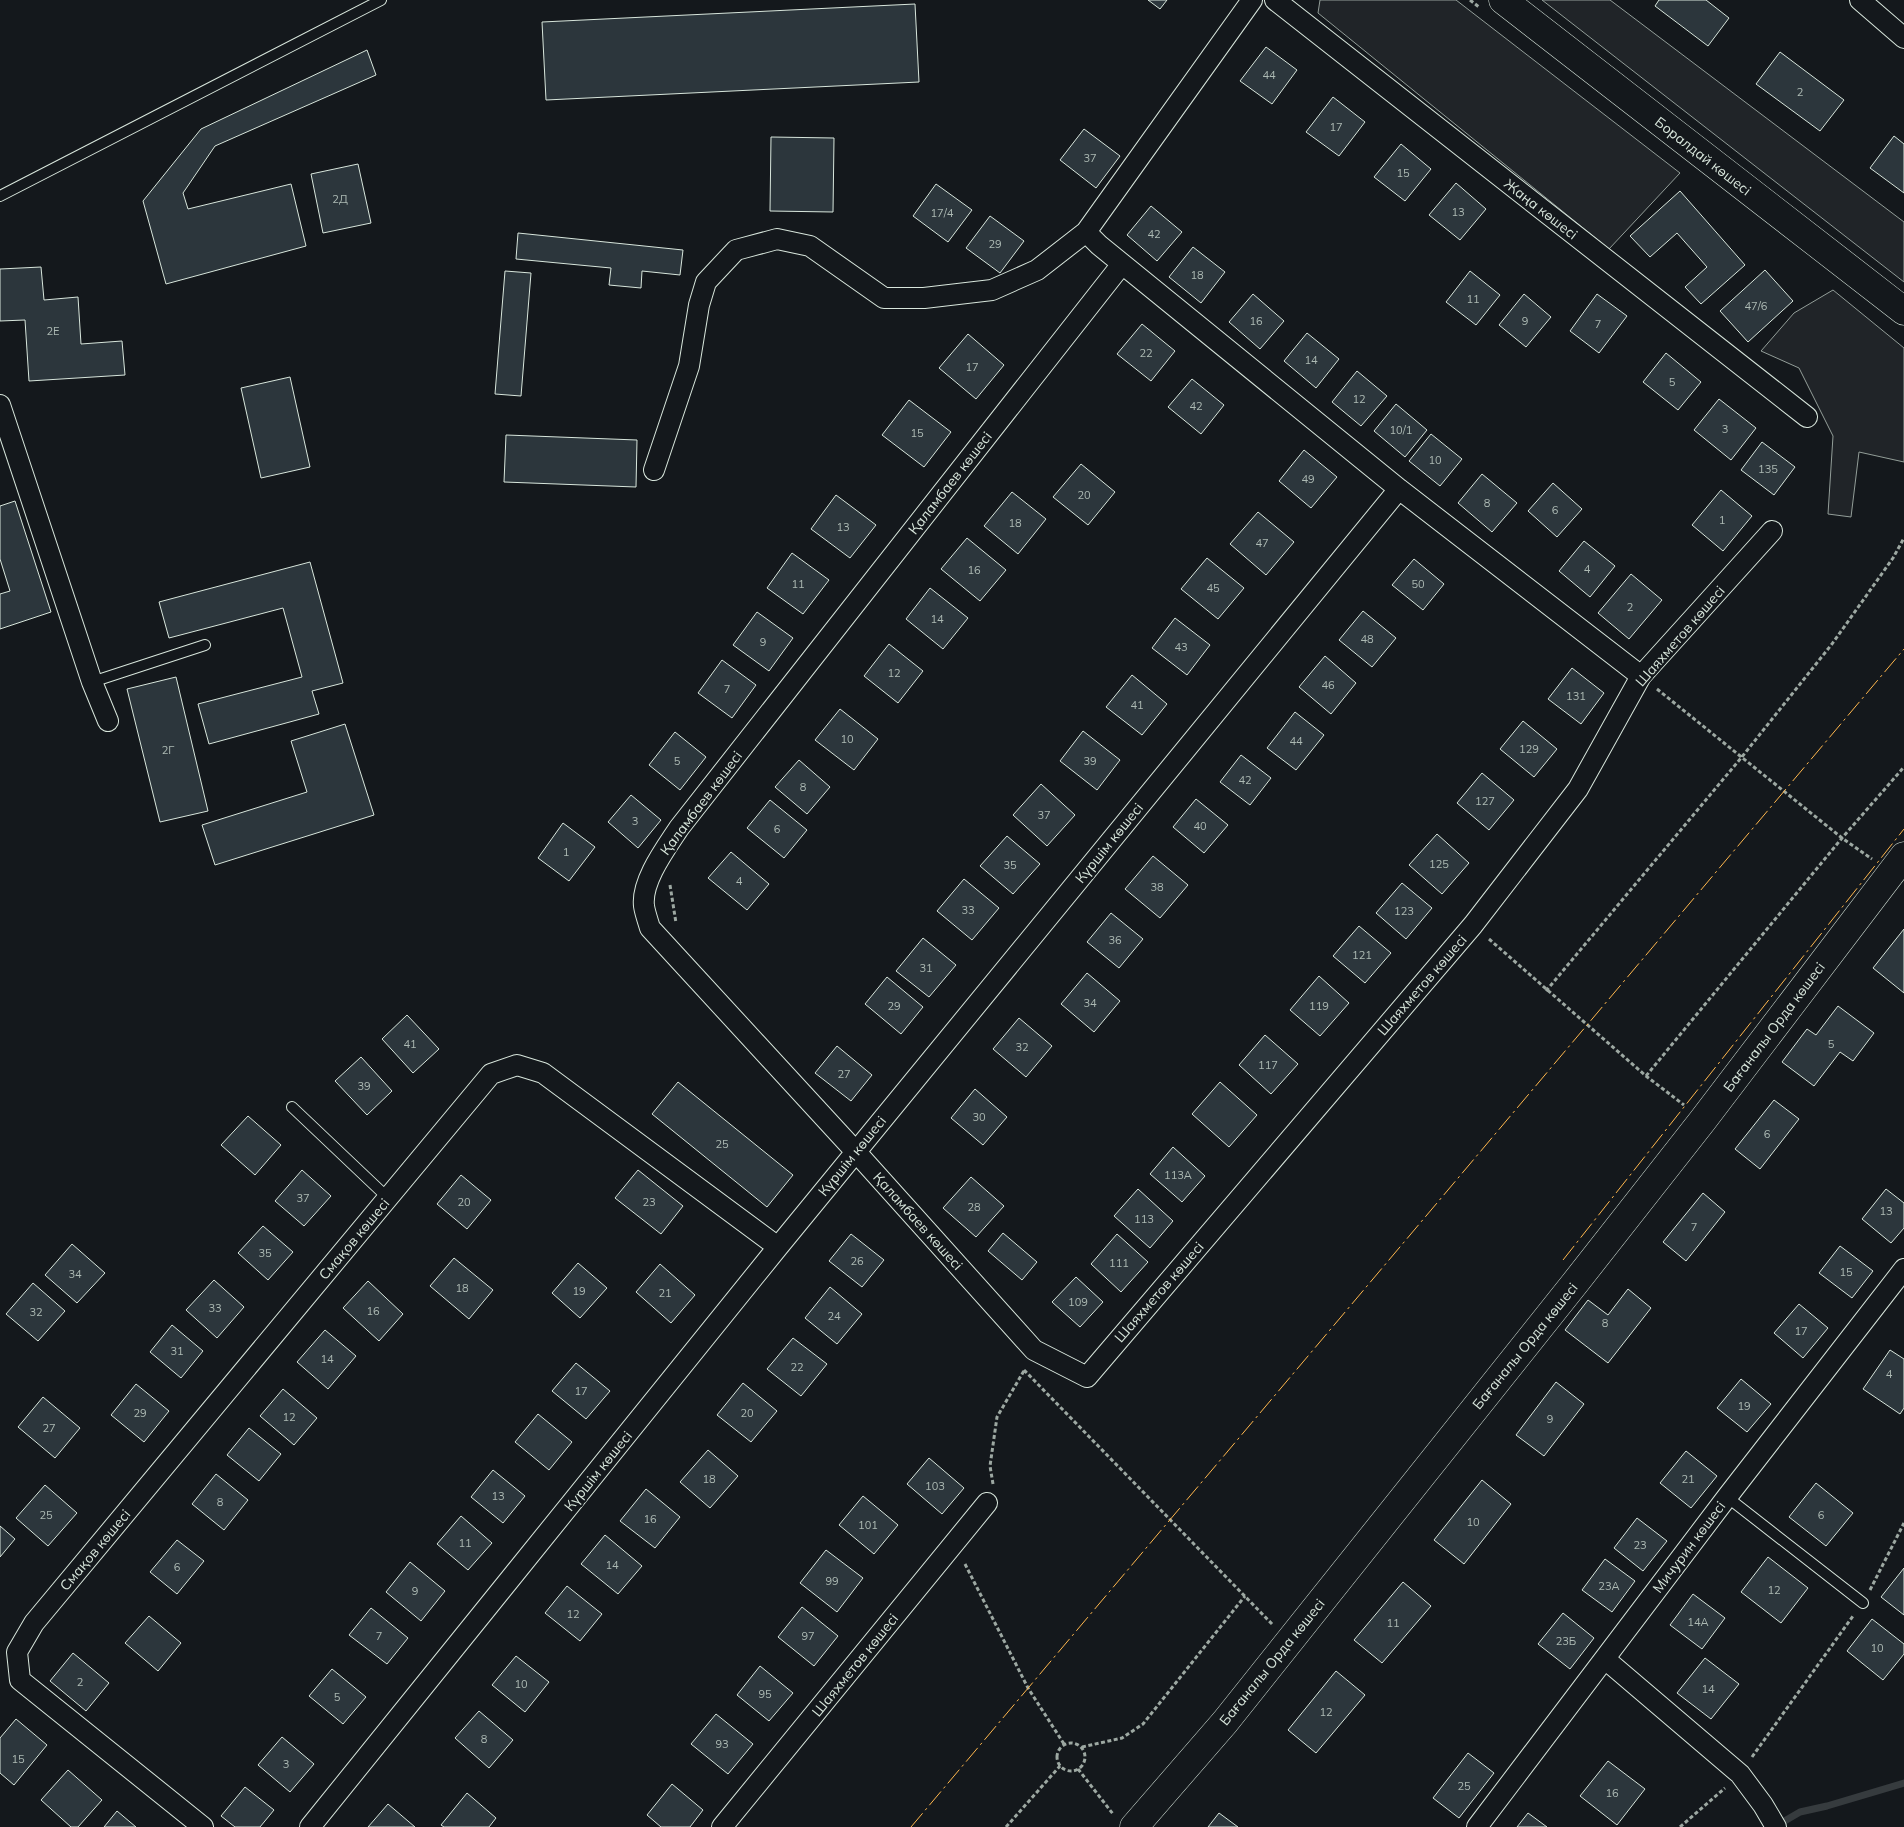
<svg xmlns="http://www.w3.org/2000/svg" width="1904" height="1827" viewBox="0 0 1904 1827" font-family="Mulish,sans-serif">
	<rect width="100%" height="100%" fill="#14181c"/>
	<!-- green -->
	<path fill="#202428" stroke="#939e99" d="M1320,0H1456L1680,173L1609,249L1318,13Z
		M1542,0H1610L1904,222V282Z
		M1833,290L1904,348V462L1859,452L1851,517L1828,514L1833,436L1799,368L1761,351L1794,313Z"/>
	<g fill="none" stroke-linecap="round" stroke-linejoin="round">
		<!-- stream -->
		<path stroke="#363b3e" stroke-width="7" d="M1776,1826L1800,1812L1827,1806L1904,1783"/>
	</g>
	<!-- building -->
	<path fill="#2c363c" stroke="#d8e6dc" d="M1148,0H1167L1160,9Z
		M1659,0H1706L1729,18L1708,46L1655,6Z
		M915,4L919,82L546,100L542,22Z
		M1266,47L1297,70L1272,104L1240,81Z
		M367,50L376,75L215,146L183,193L188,209L291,184L306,246L166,284L143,201L201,129Z
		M1780,52L1844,100L1820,131L1756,84Z
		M1333,97L1365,122L1339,156L1306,132Z
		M1084,129L1120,156L1096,188L1060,160Z
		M1894,136L1904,144V193L1870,168Z
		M771,137L834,138L833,212L770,211Z
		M1401,144L1431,169L1405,201L1374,177Z
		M358,164L371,223L323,233L311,174Z
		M1456,183L1486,209L1460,240L1429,215Z
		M936,184L972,210L948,242L913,216Z
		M1680,191L1745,265L1701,304L1685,287L1707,267L1677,233L1650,257L1630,236Z
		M1151,206L1182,232L1157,261L1127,235Z
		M990,216L1024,241L1000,273L966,248Z
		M518,233L683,250L680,275L642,271L641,288L609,285L611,268L516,259Z
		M1193,247L1225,272L1201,303L1169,277Z
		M41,267L44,300L78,297L81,344L122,341L125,375L29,381L25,320L0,321V269Z
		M1765,270L1793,301L1748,342L1720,311Z
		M505,271L531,273L521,396L495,394Z
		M1470,271L1500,295L1476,325L1446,302Z
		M1253,294L1284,321L1260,349L1229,322Z
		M1524,294L1551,317L1526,347L1499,325Z
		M1597,294L1627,316L1599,353L1570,331Z
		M1142,324L1175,351L1151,381L1117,354Z
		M1307,333L1339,359L1316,388L1284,361Z
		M968,334L1004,365L976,399L939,368Z
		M1666,353L1701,382L1678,410L1643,382Z
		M1357,371L1387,396L1361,426L1332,402Z
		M290,377L310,467L261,478L241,388Z
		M1192,379L1224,405L1201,434L1168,407Z
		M1719,399L1756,428L1731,460L1694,430Z
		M909,400L951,432L924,467L882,435Z
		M1396,404L1427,430L1405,457L1374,431Z
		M1431,434L1462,459L1440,486L1409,461Z
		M506,435L637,440L636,487L504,482Z
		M1762,442L1795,467L1774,495L1741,470Z
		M1304,450L1337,477L1311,508L1279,481Z
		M1081,464L1115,492L1088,525L1053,497Z
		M1482,474L1517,503L1492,532L1458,503Z
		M1553,483L1582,509L1557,537L1528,511Z
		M1721,490L1752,516L1723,551L1692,525Z
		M1012,492L1046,519L1018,554L984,526Z
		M836,495L876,525L850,558L811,529Z
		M15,501L51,612L0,629V594L10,591L0,559V506Z
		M1258,512L1294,542L1266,575L1230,544Z
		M967,538L1006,570L980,601L941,569Z
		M1584,541L1615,566L1590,597L1559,571Z
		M792,553L829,580L803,614L767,588Z
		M1207,558L1244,588L1218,619L1181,589Z
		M1414,559L1444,584L1423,610L1392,585Z
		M310,562L343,683L312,691L319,714L209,744L198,704L302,677L283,608L169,638L159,602Z
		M1631,574L1662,600L1629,639L1598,613Z
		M930,588L968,618L943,649L906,619Z
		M1363,611L1396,638L1372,667L1339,640Z
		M757,612L793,638L769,671L733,645Z
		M1175,618L1210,645L1187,675L1152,648Z
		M889,644L923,671L898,703L864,676Z
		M1325,656L1356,683L1331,714L1299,687Z
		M722,660L756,685L732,718L698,693Z
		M1572,668L1604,693L1581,724L1548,699Z
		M1132,675L1167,704L1142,735L1106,707Z
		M176,677L208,811L160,822L127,689Z
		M840,709L878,739L854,770L815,740Z
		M1295,712L1324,735L1296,770L1267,748Z
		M1523,721L1557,749L1534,777L1500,749Z
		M345,724L374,815L215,865L202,825L307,792L291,741Z
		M1083,731L1120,760L1097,790L1060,761Z
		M675,732L706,757L680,790L649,765Z
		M1241,755L1271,778L1250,805L1220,782Z
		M799,760L830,787L807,814L775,787Z
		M1482,773L1514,800L1489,830L1457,803Z
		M1041,784L1075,815L1047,846L1013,815Z
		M631,795L661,820L638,848L608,822Z
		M1196,799L1228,825L1204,853L1173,827Z
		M770,800L807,830L784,858L747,828Z
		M563,823L595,847L569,881L538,858Z
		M1437,834L1469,863L1442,894L1409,865Z
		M1007,836L1040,864L1013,894L980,866Z
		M731,852L769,884L747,910L708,878Z
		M1153,856L1188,885L1160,918L1125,889Z
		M964,879L999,908L972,940L937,911Z
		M1402,883L1432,908L1406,939L1376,913Z
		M1111,913L1143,939L1119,968L1087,942Z
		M1359,926L1391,953L1365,983L1333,956Z
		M1904,929V993L1873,968Z
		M923,938L956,965L929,997L896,971Z
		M1087,973L1120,1001L1094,1032L1061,1004Z
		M1319,976L1349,1003L1320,1036L1290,1010Z
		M887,977L923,1007L901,1034L865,1004Z
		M1838,1006L1874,1033L1853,1061L1840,1052L1814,1086L1782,1062L1807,1029L1816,1035Z
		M407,1015L439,1049L413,1073L382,1039Z
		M1019,1018L1052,1046L1026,1077L993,1049Z
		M1265,1035L1298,1064L1271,1094L1239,1065Z
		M837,1046L872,1075L851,1101L815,1073Z
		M361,1057L392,1091L367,1115L335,1081Z
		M678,1082L793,1175L767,1207L652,1114Z
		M1220,1082L1257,1115L1229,1147L1192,1114Z
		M975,1089L1007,1117L983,1145L951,1118Z
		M1774,1100L1799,1119L1760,1169L1735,1149Z
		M248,1116L281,1145L255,1175L221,1145Z
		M1173,1147L1205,1176L1182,1202L1150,1174Z
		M302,1170L331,1196L304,1226L275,1201Z
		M638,1170L683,1206L661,1234L615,1198Z
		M461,1175L491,1200L467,1229L437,1204Z
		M971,1177L1004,1206L976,1237L943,1208Z
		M1138,1189L1173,1221L1150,1248L1114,1216Z
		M1886,1189L1904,1203V1228L1891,1243L1862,1219Z
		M1703,1193L1725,1212L1686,1261L1663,1242Z
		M263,1226L293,1252L268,1280L238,1253Z
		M1003,1233L1037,1262L1022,1280L988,1251Z
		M851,1234L884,1260L862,1287L829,1261Z
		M1117,1234L1148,1262L1121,1292L1091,1264Z
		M72,1244L105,1273L77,1303L45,1275Z
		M1840,1246L1873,1271L1852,1298L1819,1273Z
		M454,1258L493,1290L469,1319L430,1286Z
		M578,1263L607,1288L580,1318L552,1293Z
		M660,1264L695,1295L671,1323L636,1292Z
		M1076,1277L1103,1302L1080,1327L1052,1302Z
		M214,1280L244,1307L217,1338L186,1310Z
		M368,1281L403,1314L379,1341L343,1308Z
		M33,1283L65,1311L38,1341L6,1314Z
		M830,1287L862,1314L837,1344L805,1318Z
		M1628,1289L1651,1308L1608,1363L1565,1330L1588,1300L1608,1315Z
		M1799,1304L1828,1328L1803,1358L1774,1333Z
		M172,1325L203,1351L181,1378L150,1352Z
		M325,1330L356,1356L328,1389L297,1362Z
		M793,1338L827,1364L801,1396L767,1369Z
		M1890,1350L1904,1359V1408L1900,1414L1863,1389Z
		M576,1363L610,1391L586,1419L552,1391Z
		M1741,1379L1771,1404L1747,1432L1717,1408Z
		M1556,1382L1584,1404L1544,1456L1516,1435Z
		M743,1383L777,1411L751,1442L717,1415Z
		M136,1384L169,1411L144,1442L111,1415Z
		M283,1389L317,1418L294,1445L260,1416Z
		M43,1397L80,1428L55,1458L18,1427Z
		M538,1414L572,1442L549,1470L515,1442Z
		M249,1428L281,1454L259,1481L227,1455Z
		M708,1450L738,1476L710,1508L680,1482Z
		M1686,1451L1717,1476L1691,1508L1660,1483Z
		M929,1458L964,1488L942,1514L907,1484Z
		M493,1470L525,1496L503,1523L471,1497Z
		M216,1474L248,1500L224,1530L192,1504Z
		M1482,1480L1511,1504L1464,1564L1434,1540Z
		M1816,1483L1853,1513L1826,1546L1789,1517Z
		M45,1485L77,1513L48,1546L16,1518Z
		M646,1489L680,1517L655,1548L620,1521Z
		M863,1496L898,1525L874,1554L839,1525Z
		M461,1516L492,1543L468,1570L437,1544Z
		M1637,1518L1667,1541L1643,1571L1614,1548Z
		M0,1526L15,1539L0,1557Z
		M605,1535L642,1566L618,1594L581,1564Z
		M177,1540L204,1561L177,1594L150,1572Z
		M826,1550L863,1578L837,1612L800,1583Z
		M1768,1557L1808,1588L1781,1623L1741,1592Z
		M1605,1559L1635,1581L1612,1612L1582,1590Z
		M410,1562L445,1591L421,1621L386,1592Z
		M1904,1568V1615L1881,1597Z
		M1403,1582L1431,1606L1382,1663L1354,1640Z
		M567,1586L602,1614L580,1641L545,1613Z
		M1693,1594L1725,1618L1702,1649L1670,1625Z
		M802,1607L838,1636L814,1666L778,1637Z
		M371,1608L408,1638L387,1664L349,1635Z
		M1563,1613L1594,1638L1570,1669L1538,1644Z
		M149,1616L181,1643L158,1671L125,1643Z
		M1872,1619L1904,1644V1654L1883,1680L1847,1651Z
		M73,1653L109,1683L86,1711L50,1681Z
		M516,1656L549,1682L525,1712L492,1685Z
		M1705,1658L1739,1684L1711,1719L1677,1693Z
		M760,1666L793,1693L769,1721L737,1695Z
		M332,1669L366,1697L343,1724L309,1696Z
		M1336,1671L1365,1695L1316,1753L1288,1730Z
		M479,1711L513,1740L489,1768L455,1738Z
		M716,1714L753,1744L728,1774L691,1744Z
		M16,1719L47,1745L14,1785L0,1773V1738Z
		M282,1737L314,1764L290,1792L258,1765Z
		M1468,1753L1494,1773L1459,1818L1433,1798Z
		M1608,1761L1645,1789L1617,1825L1580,1796Z
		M68,1770L102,1800L78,1827H71L41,1800Z
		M672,1784L703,1810L690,1827H661L647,1815Z
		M245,1787L274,1810L260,1827H235L221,1816Z
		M467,1793L496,1818L489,1827H444L441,1825Z
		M388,1804L415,1827H368Z
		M117,1811L136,1827H104Z
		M1219,1813L1238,1827H1208Z
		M1528,1813L1547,1827H1517Z"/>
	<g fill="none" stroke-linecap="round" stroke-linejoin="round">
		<defs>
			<path id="lane" d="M0,196L381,0
				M92,682L205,645
				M292,1107L388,1198
				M1727,1497L1863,1603"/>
			<path id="street" d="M1252,0L1086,232L1099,245L1399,489L1641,676
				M1275,0L1807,417
				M1860,0L1904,38
				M1122,264L679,828C666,848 641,881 644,906C645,913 648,921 650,928L856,1152L1034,1350L1087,1377L1473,925L1578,789L1641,676L1772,531
				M0,405L92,682L108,721
				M654,470L689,366L699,305L706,282L736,250L777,239L810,246L884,298H924L992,290L1037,270L1086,232
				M1605,1659L1740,1774L1763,1805L1776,1827
				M203,1827L20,1680L17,1652L34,1623L491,1074L517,1065L543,1073L778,1247
				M310,1827L778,1247L1399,489
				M722,1827L987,1503
				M1477,1827L1727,1497L1904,1269"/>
			<path id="secondary" d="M1134,1827L1225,1722L1575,1283L1703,1120L1904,856"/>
			<path id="primary" d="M1503,0L1904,311"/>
		</defs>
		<!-- lane casing -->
		<use href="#lane" stroke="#d8e6dc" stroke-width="12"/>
		<!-- street casing -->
		<use href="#street" stroke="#d8e6dc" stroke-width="22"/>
		<!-- secondary casing -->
		<use href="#secondary" stroke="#d8e6dc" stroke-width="29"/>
		<!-- primary casing -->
		<use href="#primary" stroke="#d8e6dc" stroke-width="29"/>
		<!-- path -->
		<path stroke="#9da8a2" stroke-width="3" stroke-dasharray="4 2.5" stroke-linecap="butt" d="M1470,0L1479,7
			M1657,689L1842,838L1872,859
			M670,885L676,923
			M1489,939L1646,1076L1684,1105
			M1546,991L1741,758L1832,644L1893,558L1904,538
			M1646,1076L1842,838L1904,767
			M1024,1370L1273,1625
			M993,1484L990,1466L997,1417L1025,1369
			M965,1564L1028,1688L1064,1744
			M1870,1590L1904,1523
			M1057 1757a14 14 0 1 1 28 0a14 14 0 1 1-28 0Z
			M1082,1747L1122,1738L1143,1724L1245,1596
			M1752,1757L1853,1616
			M1078,1769L1113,1814
			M1006,1827L1060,1766
			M1680,1827L1725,1788"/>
		<!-- lane -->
		<use href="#lane" stroke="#14181c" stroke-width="10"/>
		<!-- street -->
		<use href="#street" stroke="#14181c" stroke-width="20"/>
		<!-- secondary -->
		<use href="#secondary" stroke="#14181c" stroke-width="28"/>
		<!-- primary -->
		<use href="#primary" stroke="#14181c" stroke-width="28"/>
		<!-- power -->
		<path stroke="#ffb74d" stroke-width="1" stroke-dasharray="18 4 2.5 4" stroke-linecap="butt" d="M1563,1260L1904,829
			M911,1827L1904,649"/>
	</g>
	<g text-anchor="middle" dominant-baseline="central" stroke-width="4" stroke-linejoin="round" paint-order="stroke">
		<!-- number labels -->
		<g font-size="11" fill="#adbab4">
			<text x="1269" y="75">44</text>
			<text x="1800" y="92">2</text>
			<text x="1336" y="127">17</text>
			<text x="1090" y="158">37</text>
			<text x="1403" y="173">15</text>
			<text x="340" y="199">2Д</text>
			<text x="1458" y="212">13</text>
			<text x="942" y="213">17/4</text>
			<text x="1154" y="234">42</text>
			<text x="995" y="244">29</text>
			<text x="1197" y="275">18</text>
			<text x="1473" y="299">11</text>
			<text x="1756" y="306">47/6</text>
			<text x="1256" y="321">16</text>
			<text x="1525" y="321">9</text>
			<text x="1598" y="324">7</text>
			<text x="53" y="331">2Е</text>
			<text x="1146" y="353">22</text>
			<text x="1311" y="360">14</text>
			<text x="972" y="367">17</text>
			<text x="1672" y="382">5</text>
			<text x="1359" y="399">12</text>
			<text x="1196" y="406">42</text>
			<text x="1725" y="429">3</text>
			<text x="1401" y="430">10/1</text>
			<text x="917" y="433">15</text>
			<text x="1435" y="460">10</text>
			<text x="1768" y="469">135</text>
			<text x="1308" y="479">49</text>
			<text x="1084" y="495">20</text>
			<text x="1487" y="503">8</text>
			<text x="1555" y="510">6</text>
			<text x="1722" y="520">1</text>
			<text x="1015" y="523">18</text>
			<text x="843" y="527">13</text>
			<text x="1262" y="543">47</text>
			<text x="1587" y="569">4</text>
			<text x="974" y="570">16</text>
			<text x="798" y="584">11</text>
			<text x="1418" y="584">50</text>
			<text x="1213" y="588">45</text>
			<text x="1630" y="607">2</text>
			<text x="937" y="619">14</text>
			<text x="1367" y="639">48</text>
			<text x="763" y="642">9</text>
			<text x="1181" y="647">43</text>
			<text x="894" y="673">12</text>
			<text x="1328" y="685">46</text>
			<text x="727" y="689">7</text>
			<text x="1576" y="696">131</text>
			<text x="1137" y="705">41</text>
			<text x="847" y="739">10</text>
			<text x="1296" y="741">44</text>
			<text x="1529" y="749">129</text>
			<text x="168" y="750">2Г</text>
			<text x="677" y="761">5</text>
			<text x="1090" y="761">39</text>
			<text x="1245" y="780">42</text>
			<text x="803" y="787">8</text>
			<text x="1485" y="801">127</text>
			<text x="1044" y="815">37</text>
			<text x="635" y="821">3</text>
			<text x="1200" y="826">40</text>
			<text x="777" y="829">6</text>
			<text x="566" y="852">1</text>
			<text x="1439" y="864">125</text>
			<text x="1010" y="865">35</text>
			<text x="739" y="881">4</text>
			<text x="1157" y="887">38</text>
			<text x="968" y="910">33</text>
			<text x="1404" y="911">123</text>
			<text x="1115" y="940">36</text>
			<text x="1362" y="955">121</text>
			<text x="926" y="968">31</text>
			<text x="1090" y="1003">34</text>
			<text x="894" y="1006">29</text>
			<text x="1319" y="1006">119</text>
			<text x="410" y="1044">41</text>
			<text x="1831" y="1044">5</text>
			<text x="1022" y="1047">32</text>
			<text x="1268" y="1065">117</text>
			<text x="844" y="1074">27</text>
			<text x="364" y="1086">39</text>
			<text x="979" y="1117">30</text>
			<text x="1767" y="1134">6</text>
			<text x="722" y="1144">25</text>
			<text x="1178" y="1175">113А</text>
			<text x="303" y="1198">37</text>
			<text x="464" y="1202">20</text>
			<text x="649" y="1202">23</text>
			<text x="974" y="1207">28</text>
			<text x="1886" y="1211">13</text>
			<text x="1144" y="1219">113</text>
			<text x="1694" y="1227">7</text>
			<text x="265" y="1253">35</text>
			<text x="857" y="1261">26</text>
			<text x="1119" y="1263">111</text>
			<text x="1846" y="1272">15</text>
			<text x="75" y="1274">34</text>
			<text x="462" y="1288">18</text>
			<text x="579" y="1291">19</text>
			<text x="665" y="1293">21</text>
			<text x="1078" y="1302">109</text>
			<text x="215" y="1308">33</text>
			<text x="373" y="1311">16</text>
			<text x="36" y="1312">32</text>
			<text x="834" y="1316">24</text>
			<text x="1605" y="1323">8</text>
			<text x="1801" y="1331">17</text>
			<text x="177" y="1351">31</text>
			<text x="327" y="1359">14</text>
			<text x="797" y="1367">22</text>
			<text x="1889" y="1374">4</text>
			<text x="581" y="1391">17</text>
			<text x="1744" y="1406">19</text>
			<text x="140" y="1413">29</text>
			<text x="747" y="1413">20</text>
			<text x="289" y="1417">12</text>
			<text x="1550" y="1419">9</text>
			<text x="49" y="1428">27</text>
			<text x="709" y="1479">18</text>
			<text x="1688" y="1479">21</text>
			<text x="935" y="1486">103</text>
			<text x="498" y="1496">13</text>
			<text x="220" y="1502">8</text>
			<text x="46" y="1515">25</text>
			<text x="1821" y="1515">6</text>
			<text x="650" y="1519">16</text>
			<text x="1473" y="1522">10</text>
			<text x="868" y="1525">101</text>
			<text x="465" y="1543">11</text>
			<text x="1640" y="1545">23</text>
			<text x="612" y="1565">14</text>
			<text x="177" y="1567">6</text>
			<text x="832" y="1581">99</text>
			<text x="1609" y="1586">23А</text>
			<text x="1774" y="1590">12</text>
			<text x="415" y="1591">9</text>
			<text x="573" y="1614">12</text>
			<text x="1698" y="1622">14А</text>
			<text x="1393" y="1623">11</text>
			<text x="379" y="1636">7</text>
			<text x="808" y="1636">97</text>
			<text x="1566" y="1641">23Б</text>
			<text x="1877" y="1648">10</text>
			<text x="80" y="1682">2</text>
			<text x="521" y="1684">10</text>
			<text x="1708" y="1689">14</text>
			<text x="765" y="1694">95</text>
			<text x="337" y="1697">5</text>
			<text x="1326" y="1712">12</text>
			<text x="484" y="1739">8</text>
			<text x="722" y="1744">93</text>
			<text x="18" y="1759">15</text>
			<text x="286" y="1764">3</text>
			<text x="1464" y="1786">25</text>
			<text x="1612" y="1793">16</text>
		</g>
		<!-- street labels -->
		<g font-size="14" fill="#d8e6dc" stroke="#14181c">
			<text transform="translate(1703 156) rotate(38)">Боралдай көшесі</text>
			<text transform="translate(1541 209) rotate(38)">Жаңа көшесі</text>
			<text transform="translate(950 483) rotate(-52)">Қаламбаев көшесі</text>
			<text transform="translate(1680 636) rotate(-49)">Шаяхметов көшесі</text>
			<text transform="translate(701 803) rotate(-53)">Қаламбаев көшесі</text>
			<text transform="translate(1109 843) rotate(-51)">Күршім көшесі</text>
			<text transform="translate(1422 985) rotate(-49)">Шаяхметов көшесі</text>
			<text transform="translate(1774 1027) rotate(-53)">Бағаналы Орда көшесі</text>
			<text transform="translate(852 1156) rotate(-51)">Күршім көшесі</text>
			<text transform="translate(918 1221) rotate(48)">Қаламбаев көшесі</text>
			<text transform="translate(354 1239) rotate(-50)">Смақов көшесі</text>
			<text transform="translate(1159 1292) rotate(-49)">Шаяхметов көшесі</text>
			<text transform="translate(1525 1346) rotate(-51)">Бағаналы Орда көшесі</text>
			<text transform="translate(598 1471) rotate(-51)">Күршім көшесі</text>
			<text transform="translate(1689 1547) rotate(-53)">Мичурин көшесі</text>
			<text transform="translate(95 1550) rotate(-50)">Смақов көшесі</text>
			<text transform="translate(1272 1662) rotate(-51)">Бағаналы Орда көшесі</text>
			<text transform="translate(855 1665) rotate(-51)">Шаяхметов көшесі</text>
		</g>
	</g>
</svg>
